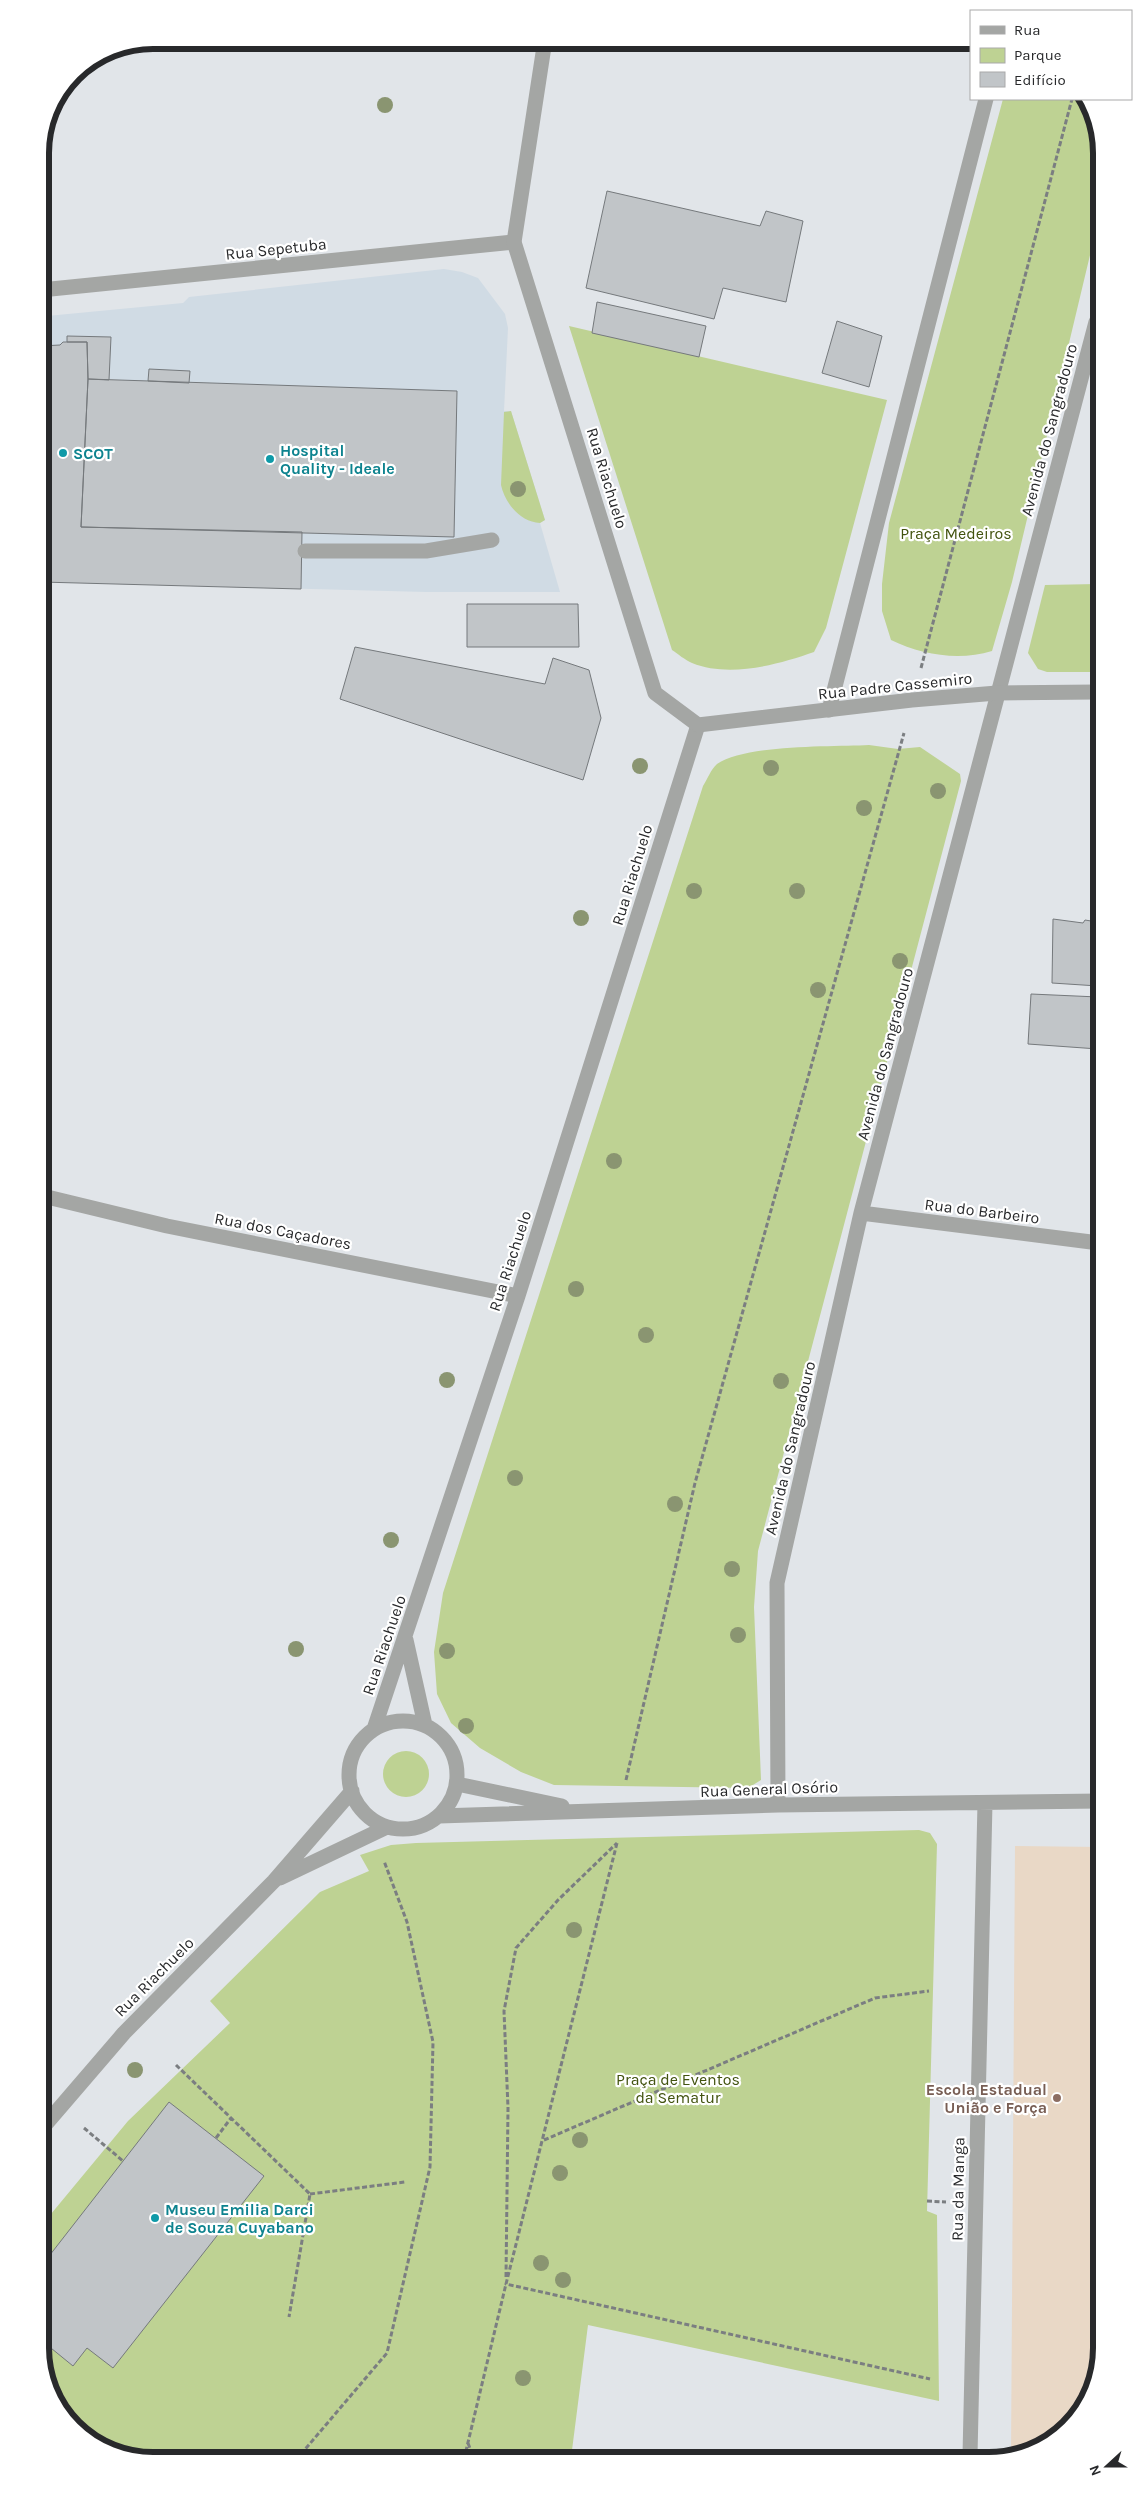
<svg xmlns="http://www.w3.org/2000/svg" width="1142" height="2501" viewBox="0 0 1142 2501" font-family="Karla,sans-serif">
	<rect width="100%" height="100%" fill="#e1e5e9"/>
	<!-- built -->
	<path fill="#d0dbe4" d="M444,269L462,272L478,278L505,314L508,328L504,411H511L545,520L540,523L560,592H426L41,582V323L47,316L183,303L189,297Z"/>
	<!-- education -->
	<path fill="#e9d8c6" d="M1015,1846L1101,1847L1102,2348L1079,2416L1025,2455H1011Z"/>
	<!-- green -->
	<path fill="#bed293" d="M1003,99H1083L1096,117V230L1012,582L992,651C959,661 922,655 891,640L882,611V584L889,523Z
		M569,326L887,400L826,628L814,652C777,665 729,678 692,663C685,660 678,654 672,650Z
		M511,411L545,520L540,523C520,522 505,503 501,485L504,412Z
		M1097,584V672H1047L1038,669L1028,653L1045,585Z
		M869,745L898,749L920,747L960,774L961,781L758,1551L754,1607L761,1780L748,1788L554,1785L521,1772L480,1748L451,1723L437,1694L434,1652L443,1593L703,786C707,780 711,769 717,764C746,744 833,747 869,745Z
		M383 1774a23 23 0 1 1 46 0a23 23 0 1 1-46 0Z
		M919,1830L930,1833L937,1844L927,2211L937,2215L939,2401L588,2325L571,2458L146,2461L85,2438L46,2384V2220L128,2121L230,2023L210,2001L320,1892L369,1871L360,1855L391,1845L416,1843Z"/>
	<!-- building -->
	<path fill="#c1c5c8" stroke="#75797c" d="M607,191L760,226L766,211L803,221L786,302L723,288L714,319L586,288Z
		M597,302L706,326L699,357L592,333Z
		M837,321L882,336L869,387L822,373Z
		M67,336L111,337L109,380L88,379L87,342H67Z
		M63,342H87L88,379L81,527L302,532L301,589L41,582V346L60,345Z
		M149,369L190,371L189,383L148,381Z
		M88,379L457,391L454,537L81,527Z
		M467,604H578L579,647H467Z
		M355,647L545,684L553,658L589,670L601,718L583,780L340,699Z
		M1053,919L1083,923L1085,920L1097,922L1098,919V986L1052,983Z
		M1031,994L1098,997V1049L1028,1044Z
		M169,2102L264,2176L113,2368L87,2348L73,2366L46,2344V2260Z"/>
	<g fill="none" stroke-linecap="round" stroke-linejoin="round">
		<!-- path -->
		<path stroke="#7b7e81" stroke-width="3" stroke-dasharray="5 2.5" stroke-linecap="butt" d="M921,668L1072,99
			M626,1780L695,1483L904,733
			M617,1843L506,2284L930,2379
			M176,2065L310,2194L289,2317
			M84,2128L123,2161
			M216,2138L231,2118
			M544,2140L875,1998L929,1991
			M310,2194L405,2182
			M927,2201L946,2202
			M506,2277L508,2108L504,2011L516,1948L558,1900L617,1843
			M46,2353L50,2348
			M468,2443L474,2459
			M464,2459L506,2284
			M296,2460L387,2353L430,2167L433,2042L407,1922L384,1861"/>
		<!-- service -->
		<path stroke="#a4a6a4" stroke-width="15" d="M305,551H426L492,540"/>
		<!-- minor -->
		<path stroke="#a4a6a4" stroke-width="15" d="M41,290L514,242
			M829,710L986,99
			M43,1196L167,1226L518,1296
			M861,1213L1099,1243
			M406,1640L425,1725
			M349 1775a54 54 0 1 1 108 0a54 54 0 1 1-108 0Z
			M374,1729L518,1296L698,725
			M457,1784L562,1806
			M778,1805L777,1583L861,1213L1096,322
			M439,1816L778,1805L1101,1801
			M280,1878L387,1827
			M45,2125L124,2033L274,1881L352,1791
			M970,2455L985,1803"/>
		<!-- tertiary -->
		<path stroke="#a4a6a4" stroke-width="15" d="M545,40L514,242L655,693L698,725L912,700L997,693L1097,692"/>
	</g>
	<!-- trees -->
	<g fill="#8a9571">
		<circle cx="385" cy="105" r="8"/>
		<circle cx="518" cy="489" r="8"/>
		<circle cx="640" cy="766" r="8"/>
		<circle cx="771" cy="768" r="8"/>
		<circle cx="938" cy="791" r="8"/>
		<circle cx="864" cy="808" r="8"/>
		<circle cx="694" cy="891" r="8"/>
		<circle cx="797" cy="891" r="8"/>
		<circle cx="581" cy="918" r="8"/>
		<circle cx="900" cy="961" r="8"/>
		<circle cx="818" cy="990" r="8"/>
		<circle cx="614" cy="1161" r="8"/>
		<circle cx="576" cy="1289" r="8"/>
		<circle cx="646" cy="1335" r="8"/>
		<circle cx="447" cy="1380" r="8"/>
		<circle cx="781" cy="1381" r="8"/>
		<circle cx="515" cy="1478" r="8"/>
		<circle cx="675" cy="1504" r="8"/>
		<circle cx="391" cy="1540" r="8"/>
		<circle cx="732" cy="1569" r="8"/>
		<circle cx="738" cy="1635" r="8"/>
		<circle cx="296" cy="1649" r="8"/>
		<circle cx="447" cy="1651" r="8"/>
		<circle cx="466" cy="1726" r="8"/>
		<circle cx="574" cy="1930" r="8"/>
		<circle cx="135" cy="2070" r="8"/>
		<circle cx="580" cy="2140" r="8"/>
		<circle cx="560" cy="2173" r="8"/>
		<circle cx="541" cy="2263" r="8"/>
		<circle cx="563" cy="2280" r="8"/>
		<circle cx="523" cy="2378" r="8"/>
	</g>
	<!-- markers -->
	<g fill="#0f9aa8" stroke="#fff" stroke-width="2">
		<circle cx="63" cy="453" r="5"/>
		<circle cx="270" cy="459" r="5"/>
		<circle cx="155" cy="2218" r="5"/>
	</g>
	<circle fill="#8d6e63" stroke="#fff" stroke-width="2" cx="1057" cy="2098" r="5"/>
	<g text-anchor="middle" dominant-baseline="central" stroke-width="4.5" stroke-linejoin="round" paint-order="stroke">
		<!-- street labels -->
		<g font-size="16" fill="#28292b" stroke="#fff">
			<text transform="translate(276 249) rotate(-6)">Rua Sepetuba</text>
			<text transform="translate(1049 430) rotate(-75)">Avenida do Sangradouro</text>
			<text transform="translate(607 478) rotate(73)">Rua Riachuelo</text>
			<text transform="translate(895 686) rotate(-6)">Rua Padre Cassemiro</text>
			<text transform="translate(632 875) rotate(-73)">Rua Riachuelo</text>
			<text transform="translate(885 1054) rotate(-75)">Avenida do Sangradouro</text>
			<text transform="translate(982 1211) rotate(7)">Rua do Barbeiro</text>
			<text transform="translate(283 1231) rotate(11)">Rua dos Caçadores</text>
			<text transform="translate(510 1261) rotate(-72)">Rua Riachuelo</text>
			<text transform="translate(790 1448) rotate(-77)">Avenida do Sangradouro</text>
			<text transform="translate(384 1645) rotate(-71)">Rua Riachuelo</text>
			<text transform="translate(769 1789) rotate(-2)">Rua General Osório</text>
			<text transform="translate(154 1977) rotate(-45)">Rua Riachuelo</text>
			<text transform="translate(958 2189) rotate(-89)">Rua da Manga</text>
		</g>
		<!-- culture labels -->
		<g font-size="16" font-weight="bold" fill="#0d838f" stroke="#fff" text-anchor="start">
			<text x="280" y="450">Hospital<tspan x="280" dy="18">Quality - Ideale</tspan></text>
			<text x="73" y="453">SCOT</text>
			<text x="165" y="2209">Museu Emilia Darci<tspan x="165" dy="18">de Souza Cuyabano</tspan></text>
		</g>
		<!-- park labels -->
		<g font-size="16" fill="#42530f" stroke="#fff">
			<text x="956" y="533">Praça Medeiros</text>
			<text x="678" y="2079">Praça de Eventos<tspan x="678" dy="18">da Sematur</tspan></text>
		</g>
		<!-- education labels -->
		<g font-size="16" font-weight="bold" fill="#785e54" stroke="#fff" text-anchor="end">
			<text x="1047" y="2089">Escola Estadual<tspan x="1047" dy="18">União e Força</tspan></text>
		</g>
	</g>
	<!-- crop -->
	<path d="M0 0H1142V2501H0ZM153 49H989A104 104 0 0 1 1093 153V2348A104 104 0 0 1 989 2452H153A104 104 0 0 1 49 2348V153A104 104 0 0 1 153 49Z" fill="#fff" fill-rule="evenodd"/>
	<path fill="none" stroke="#28292b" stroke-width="6" d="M153 49H989A104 104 0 0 1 1093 153V2348A104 104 0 0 1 989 2452H153A104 104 0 0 1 49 2348V153A104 104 0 0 1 153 49Z"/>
	<!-- legend -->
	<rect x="970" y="10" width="162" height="90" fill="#ffffff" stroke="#a9a9aa"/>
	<rect x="980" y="26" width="25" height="8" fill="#a4a6a4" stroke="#a9a9aa"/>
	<text x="1014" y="35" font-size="15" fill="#28292b">Rua</text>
	<rect x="980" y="48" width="25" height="15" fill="#bed293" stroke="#a9a9aa"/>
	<text x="1014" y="60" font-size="15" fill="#28292b">Parque</text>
	<rect x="980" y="72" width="25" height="15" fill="#c1c5c8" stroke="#a9a9aa"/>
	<text x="1014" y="85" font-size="15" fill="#28292b">Edifício</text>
	<!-- north arrow -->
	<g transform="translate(1107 2466) rotate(249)" stroke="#ffffff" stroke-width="4" paint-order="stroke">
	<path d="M0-4L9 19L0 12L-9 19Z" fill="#28292b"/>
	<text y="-8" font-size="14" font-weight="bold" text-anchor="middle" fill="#28292b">N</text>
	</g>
</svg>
